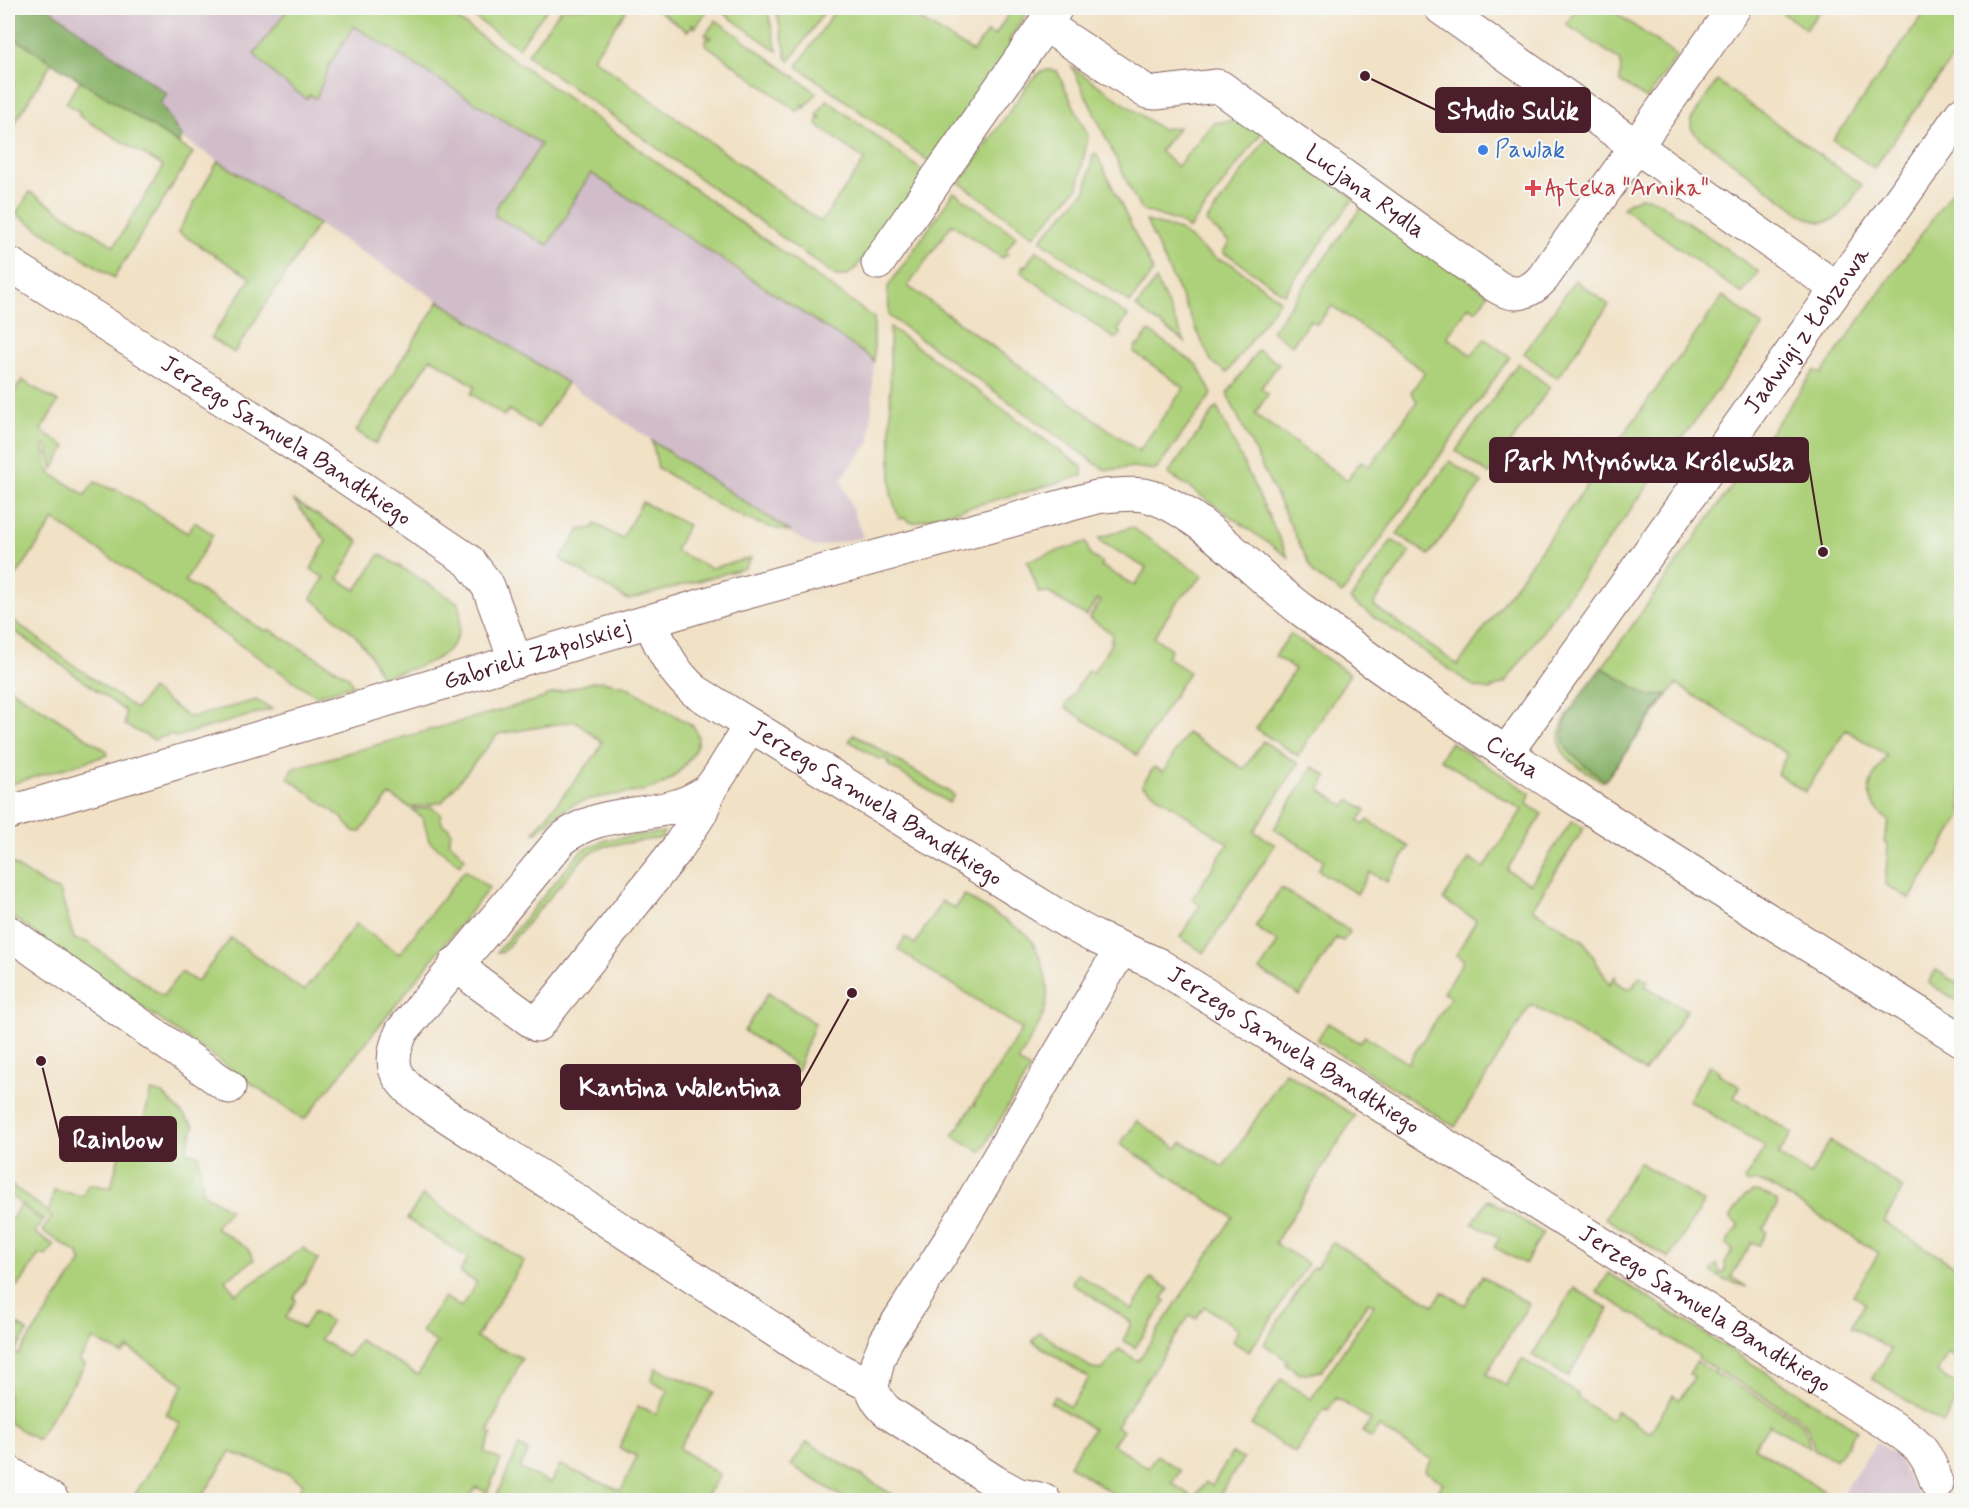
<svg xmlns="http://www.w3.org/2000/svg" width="1969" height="1508" viewBox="0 0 1969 1508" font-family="Mynerve,sans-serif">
	<rect width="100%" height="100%" fill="#f6f6f2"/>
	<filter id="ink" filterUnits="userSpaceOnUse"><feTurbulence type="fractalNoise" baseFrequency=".0167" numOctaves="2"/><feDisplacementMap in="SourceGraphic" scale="12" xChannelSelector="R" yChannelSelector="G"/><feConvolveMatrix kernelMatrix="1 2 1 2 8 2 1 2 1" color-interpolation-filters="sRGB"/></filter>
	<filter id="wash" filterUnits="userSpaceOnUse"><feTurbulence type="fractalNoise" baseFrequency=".008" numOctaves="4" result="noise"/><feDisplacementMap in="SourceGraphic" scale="24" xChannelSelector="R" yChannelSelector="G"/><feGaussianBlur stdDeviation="1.35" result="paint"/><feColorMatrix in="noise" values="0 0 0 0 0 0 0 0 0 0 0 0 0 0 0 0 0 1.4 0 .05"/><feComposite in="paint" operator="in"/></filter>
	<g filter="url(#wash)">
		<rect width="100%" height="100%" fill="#f1e1c5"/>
		<!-- industrial -->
		<path fill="#d1bdc9" d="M8,8H335L354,26L541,145L591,173L870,357L874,362L870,442L841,479L863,537L816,547L808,544L513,348L182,138L179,144L8,34Z
			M1877,1442L1897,1456L1920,1500H1838Z"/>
		<!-- green -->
		<path fill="#add17a" stroke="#7c7852" stroke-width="1.5" d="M289,8H442L874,318V362L870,357L591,173L567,211L569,212L548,245L495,216C496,199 508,193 517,181C526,169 534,156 541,144L354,26L330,64L316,98L310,95L306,99L278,78L254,54Z
			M461,8H548L518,48Z
			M562,8H628L593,58L821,222L865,160L817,125L818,118L821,119V117L817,115L827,100L926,173L855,269L846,276H836L527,55Z
			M655,8H699L706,13L695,28L692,23V27L687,31Z
			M716,8H767L777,51Z
			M776,8H827L790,61L787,59Z
			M837,8H901L973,52L987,32L995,36L1012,8H1030L1009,40L1016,45L933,164L797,66Z
			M1577,8H1609L1677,56L1647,99L1620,82L1621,61L1566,24Z
			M1775,8H1822L1806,29Z
			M1928,8H1961V46L1874,168L1833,140Z
			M716,20L817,93L805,108L804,104H801L803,107L797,111L705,44L707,38L710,39L711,37L705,35Z
			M8,34L52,62L8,134V94L15,82L8,77Z
			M1072,67L1161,129L1179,127L1160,151L1177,167L1213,123L1243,119L1262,132L1189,229L1181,223L1140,209Z
			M1050,70L1057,71L1088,136L1078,187L1034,236L960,183L1031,80L1042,71Z
			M80,80L193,153L114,278L16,214L30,192L114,246L160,173L163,166L79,116L80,112L66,103Z
			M1717,81L1862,185C1845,208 1837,234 1804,216L1695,134L1691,128V120Z
			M1268,136L1354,198L1284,294L1233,258L1223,253L1229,242L1206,222Z
			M1096,153L1153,271L1130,303L1040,240L1086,190L1093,155Z
			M218,161L318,224L234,353L211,338L251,278L178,232Z
			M1961,179V816L1910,899L1885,884L1888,846L1884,841L1889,822C1859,793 1867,786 1887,755L1846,730L1805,792L1777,774L1787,754L1676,684L1605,781H1601C1577,764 1548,755 1564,721L1815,370L1821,374Z
			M954,192L1016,236L1006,251L1008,254L1002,258L952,224L908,286L1139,451L1184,388L1134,352L1136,345H1139L1149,331L1197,365L1212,394L1156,470L1133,467L1108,470L1102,468L889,316L888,287Z
			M1641,197L1656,200L1759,272L1742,294L1623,208L1629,202Z
			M1363,205L1488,294L1476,311L1469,306L1447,337L1471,355L1485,339L1510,357L1342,594L1314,574L1227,394L1258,350L1279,364L1261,388L1268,394L1255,414L1347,480L1361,461L1370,466L1417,401L1411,392L1425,372L1332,306L1317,324L1310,320L1292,345L1272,331Z
			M1146,221L1180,230L1206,252L1217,259L1230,263L1280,300L1227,373L1211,361Z
			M1036,250L1128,316L1118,330L1121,334L1115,339L1021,272L1023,265L1026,266Z
			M1156,280L1185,342L1136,307Z
			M1575,280L1609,305L1557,378L1524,353Z
			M1723,296L1763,327L1505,683L1489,690L1475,687L1350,600L1392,540L1410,552L1373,605L1458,665Z
			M439,301L567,383L538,428L509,410L504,416L471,394L475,386L431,358L376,444L356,431Z
			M890,327L1082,467V476L912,523L904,518L899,519L891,494Z
			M1518,363L1550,387L1489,474L1456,451Z
			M22,380L58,402L41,430L66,447L53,469L47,446H43L50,473L85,495L95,482L114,490L115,488L187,533L195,522L213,535L185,581L265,631L268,629L349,677L353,685L316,696L54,520L8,588V402Z
			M1217,407L1288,557L1183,483L1168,474Z
			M652,441L791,532C741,524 700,493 658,468Z
			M1450,461L1482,483L1429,555L1397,534Z
			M293,500L359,541L338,579L356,590L380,554L457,602C461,610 461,617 460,625C456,663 410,668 381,677L369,653L353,633L311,598L324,578L311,569L326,541Z
			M642,502L688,525L675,551L711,568L751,558L745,568L628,600L560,559L580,530L593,528L596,524L622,539Z
			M1132,527L1203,576L1176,603L1154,637L1171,649L1167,657L1189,672L1137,755L1065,707L1088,670L1093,673L1113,641L1110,640L1113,634L1089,618L1101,601L1097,599L1086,616L1047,592L1039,593L1027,561L1086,542L1090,555L1102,563L1101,566L1135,586L1146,568L1101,542L1099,538Z
			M8,616L69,662L136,709L151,689L187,716L193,717L256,700L272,709L175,737L171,734L154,740L125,725V711L8,626Z
			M1290,634L1350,674L1298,756L1256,729L1295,669L1275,656Z
			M602,681L626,686L693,726C701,736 698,745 692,755C660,805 625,786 578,803C562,809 549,821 537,832H534L597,753L602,742L575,721L498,734L442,802L411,808L390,795L360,832L353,831L341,817L288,778L294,768L544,698L545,696L593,682Z
			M8,687L107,751L108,755L8,785Z
			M1187,733L1244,769L1263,741L1298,764L1254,831L1275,845L1204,953L1180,937L1200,905L1192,899L1228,844L1142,785L1154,767L1163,772Z
			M854,734L954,795L949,803L888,765L889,763L884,758L880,760L849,741Z
			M1451,742L1530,793L1527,804L1542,814L1507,870L1530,884L1572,821L1584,828L1532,909L1584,941L1610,985L1615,976L1616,982L1626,988L1633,987L1640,976L1648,981L1645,986L1687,1010L1645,1072L1531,1004L1455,1127L1317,1040L1328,1023L1360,1043L1365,1036L1408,1063L1451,997L1443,993L1464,960L1456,955L1476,920L1443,900L1469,859L1484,868L1522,810L1440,759Z
			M1313,767L1327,776L1320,790L1345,806L1350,800L1366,810L1358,821L1364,825L1368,820L1409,847L1387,882L1370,872L1357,894L1318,870L1324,860L1274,829Z
			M431,807L440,813L442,824L449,828L451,833L448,841L465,858L460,865L429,841L423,818L412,810Z
			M664,832L661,838L606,846L586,855L502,953L497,952L581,851L606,840Z
			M8,861L45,885L60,891L74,939L87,942L163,996L181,972L197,982L231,938L304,991L356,924L399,954L465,870L489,888L304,1120L8,914Z
			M1281,888L1350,931L1343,941L1336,938L1300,996L1260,970L1278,942L1255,927Z
			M964,895L1025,933C1033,941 1037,950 1041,961C1058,1007 1038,1023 1018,1062L1030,1069L981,1152L953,1136L972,1106L975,1105L974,1103L996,1070L999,1068L998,1067L1022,1029L946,980L944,981L898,949L905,937L915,944L942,901L955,909Z
			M1936,970L1961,986V1003L1928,983Z
			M768,993L815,1023L797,1071H790L794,1063L744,1031Z
			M1710,1065L1719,1071L1718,1073L1740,1087L1734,1097L1792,1133L1778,1155L1810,1175L1830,1141L1903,1188L1884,1222L1961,1270V1361L1948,1353L1937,1372L1961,1387V1391L1943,1424L1872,1378L1891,1350L1851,1326L1865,1303L1853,1295L1879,1253L1769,1185L1757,1181L1746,1183L1744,1180L1765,1147L1688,1100Z
			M1285,1072L1355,1116L1275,1243L1308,1264L1249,1352L1232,1341L1239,1329L1204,1306L1196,1319L1190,1315L1116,1426L1123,1431L1113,1444L1148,1468L1157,1455L1180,1471L1172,1483L1194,1498L1206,1482L1212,1486L1232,1453L1243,1459L1216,1500H1122L1069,1465L1093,1429L1050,1402L1055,1396L1070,1407L1089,1378L1032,1341L1040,1332L1093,1369L1102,1370L1119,1349L1138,1361L1233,1217L1120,1144L1137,1121L1177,1148L1183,1142L1223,1167L1249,1130Z
			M151,1091L163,1094L194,1126L186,1151L199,1155L203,1193L230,1210L215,1227L248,1249L254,1260L225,1280L236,1294L303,1248L318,1260L294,1298L296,1300L286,1318L303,1328L314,1311L331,1322L320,1339L348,1357L359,1340L418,1375L437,1343L421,1332L444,1297L461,1307L477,1283L460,1272L468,1258L407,1219L423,1195L524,1261L476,1338L522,1358L488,1432L492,1434L484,1452L501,1460L487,1493L476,1487L468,1500H293L303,1483L285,1472L230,1452L200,1500H134L132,1499L180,1424L166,1414L184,1384L128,1348L122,1354L93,1339L79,1361L85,1365L37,1440L8,1422V1318L28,1332L14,1352L18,1355L82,1261L78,1257L79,1254L42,1231L52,1217L47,1215L44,1220L8,1194V1183L49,1212L54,1190L83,1196L88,1184L111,1188L125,1131L130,1132V1129L141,1131Z
			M1639,1162L1704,1203L1669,1258L1605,1218Z
			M1753,1192C1762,1192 1769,1195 1777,1201V1206L1763,1229L1767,1232L1759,1245L1752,1242L1731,1277L1747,1287L1725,1280L1711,1272L1717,1264L1720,1273H1723L1725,1270V1262L1733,1250L1726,1244L1739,1225L1730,1219C1736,1208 1740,1197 1753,1192Z
			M1488,1199L1543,1233L1525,1264L1494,1247L1500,1237L1472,1224Z
			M20,1205L42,1221L35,1233L54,1245L46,1256L39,1254L19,1286L8,1280V1225Z
			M1333,1242L1433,1305L1443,1292L1465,1305L1482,1276L1529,1304L1486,1374L1506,1386L1522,1359L1578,1394L1577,1397L1611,1420L1616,1411L1650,1433L1673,1395L1679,1399L1690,1385L1694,1376L1689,1374L1696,1362L1794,1418L1803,1426L1807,1433L1810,1448L1769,1424L1754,1447L1838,1500H1432L1443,1483L1425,1471L1432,1460L1379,1427L1371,1438L1363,1432L1371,1420L1336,1398L1328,1410L1325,1408L1295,1453L1251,1425L1281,1379L1311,1399L1374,1305L1368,1302L1322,1371L1300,1374L1286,1365L1288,1361L1264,1344L1313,1267L1316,1268Z
			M1077,1273L1132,1310L1151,1278L1169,1289L1162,1299L1166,1301L1135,1348L1124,1341L1131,1322L1072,1283Z
			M1609,1273L1857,1430L1836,1460L1814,1449C1810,1430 1809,1425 1793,1414L1698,1359L1699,1356L1664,1335L1665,1333L1597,1292Z
			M1574,1288L1609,1309L1568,1377L1532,1355Z
			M656,1368L714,1392L679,1448L720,1475L703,1500H498L495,1499L519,1446L528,1451L520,1469L551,1483L560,1465L621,1491L637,1456L619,1448L638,1406L656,1414L668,1390L651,1380Z
			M807,1442L901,1500H847L791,1465Z"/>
		<!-- forest -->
		<path fill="#8ab36a" stroke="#6a694a" stroke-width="1.5" d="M8,8H48L167,94L160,103L182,138L179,144L8,34Z
			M1602,667L1649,696L1667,694L1605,781C1595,772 1576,760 1568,750C1550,725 1588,687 1602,667Z"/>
	</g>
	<g filter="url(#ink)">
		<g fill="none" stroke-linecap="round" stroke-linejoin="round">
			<defs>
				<g id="minor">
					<path d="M1441,8L1836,288"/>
					<path id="s1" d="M1044,24L1147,92L1156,93L1217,86L1220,87L1496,286C1514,298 1529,294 1543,278L1734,8"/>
					<path id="s2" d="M8,263L344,476L469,561L488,586L516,662"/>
					<path d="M878,263L1056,8"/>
					<path id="s3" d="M650,622C662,648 672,672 695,691L1066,921L1093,936L1157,964L1897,1430C1921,1446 1928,1455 1937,1483"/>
					<path d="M750,725C742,738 717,783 707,791C662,824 605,803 561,840L402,1031C387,1063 393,1078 421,1099L802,1348L841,1371L872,1386C874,1397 879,1404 888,1412L995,1482L1017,1494L1044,1500"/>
					<path id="s4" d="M1506,753L1962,113"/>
					<path id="s5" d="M8,813L740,594L1097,497C1112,495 1129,493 1144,495C1195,505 1258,578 1302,610C1513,767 1739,901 1962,1040"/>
					<path d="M8,932L229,1087"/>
					<path d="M456,963L475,980L537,1025L677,849L700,814L710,789"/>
					<path d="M872,1386L878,1360L886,1341L952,1237L1121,949"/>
					<path d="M8,1472L52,1500"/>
				</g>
			</defs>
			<!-- minor casing -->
			<use href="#minor" stroke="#846361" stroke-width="35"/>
			<!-- minor -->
			<use href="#minor" stroke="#fff" stroke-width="33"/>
		</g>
	</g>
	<!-- markers -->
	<circle fill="#3f7fe0" stroke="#f6f6f2" stroke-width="2" cx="1483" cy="150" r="6"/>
	<path fill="#e0444e" stroke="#f6f6f2" stroke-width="2" d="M1530 179h6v6h6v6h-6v6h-6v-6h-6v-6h6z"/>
	<g text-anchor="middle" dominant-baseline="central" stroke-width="4.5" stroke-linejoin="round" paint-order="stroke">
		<!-- shop labels -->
		<g font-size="24" fill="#366cbe" stroke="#f6f6f2" text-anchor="start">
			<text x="1495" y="150">Pawlak</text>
		</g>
		<!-- health labels -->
		<g font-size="24" fill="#be3a42" stroke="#f6f6f2" text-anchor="start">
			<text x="1545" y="188">Apteka "Arnika"</text>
		</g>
		<!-- street labels -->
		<g font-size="24" fill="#4a1f2b" stroke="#f6f6f2">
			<text stroke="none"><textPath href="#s1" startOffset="376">Lucjana Rydla</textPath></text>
			<text stroke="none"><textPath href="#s4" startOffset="519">Jadwigi z Łobzowa</textPath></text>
			<text stroke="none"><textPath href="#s2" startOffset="330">Jerzego Samuela Bandtkiego</textPath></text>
			<text stroke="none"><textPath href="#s5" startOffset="552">Gabrieli Zapolskiej</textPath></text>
			<text stroke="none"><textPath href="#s5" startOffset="1635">Cicha</textPath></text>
			<text stroke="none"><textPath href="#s3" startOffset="296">Jerzego Samuela Bandtkiego</textPath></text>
			<text stroke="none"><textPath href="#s3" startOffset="782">Jerzego Samuela Bandtkiego</textPath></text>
			<text stroke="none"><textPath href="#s3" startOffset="1268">Jerzego Samuela Bandtkiego</textPath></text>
		</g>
	</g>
	<!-- callouts -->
	<path fill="none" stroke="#4a1f2b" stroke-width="2" d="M1365 76L1436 110M1823 552L1808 460M852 993L800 1087M41 1061L60 1139"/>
	<g fill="#4a1f2b" stroke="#f6f6f2" stroke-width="2">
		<circle cx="1365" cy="76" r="6"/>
		<circle cx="1823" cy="552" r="6"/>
		<circle cx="852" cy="993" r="6"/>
		<circle cx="41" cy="1061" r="6"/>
	</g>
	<g fill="#4a1f2b" stroke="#4a1f2b" stroke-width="2">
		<rect x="1436" y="88" width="154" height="44" rx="6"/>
		<rect x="1490" y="438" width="318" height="44" rx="6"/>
		<rect x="561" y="1065" width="239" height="44" rx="6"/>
		<rect x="60" y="1117" width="116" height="44" rx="6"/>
	</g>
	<g font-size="26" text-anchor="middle" font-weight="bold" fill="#fff">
		<text x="1513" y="119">Studio Sulik</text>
		<text x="1649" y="470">Park Młynówka Królewska</text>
		<text x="680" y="1096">Kantina Walentina</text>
		<text x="118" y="1148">Rainbow</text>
	</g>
	<!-- margin -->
	<rect width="1969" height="1508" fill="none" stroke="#f6f6f2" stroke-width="30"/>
</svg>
